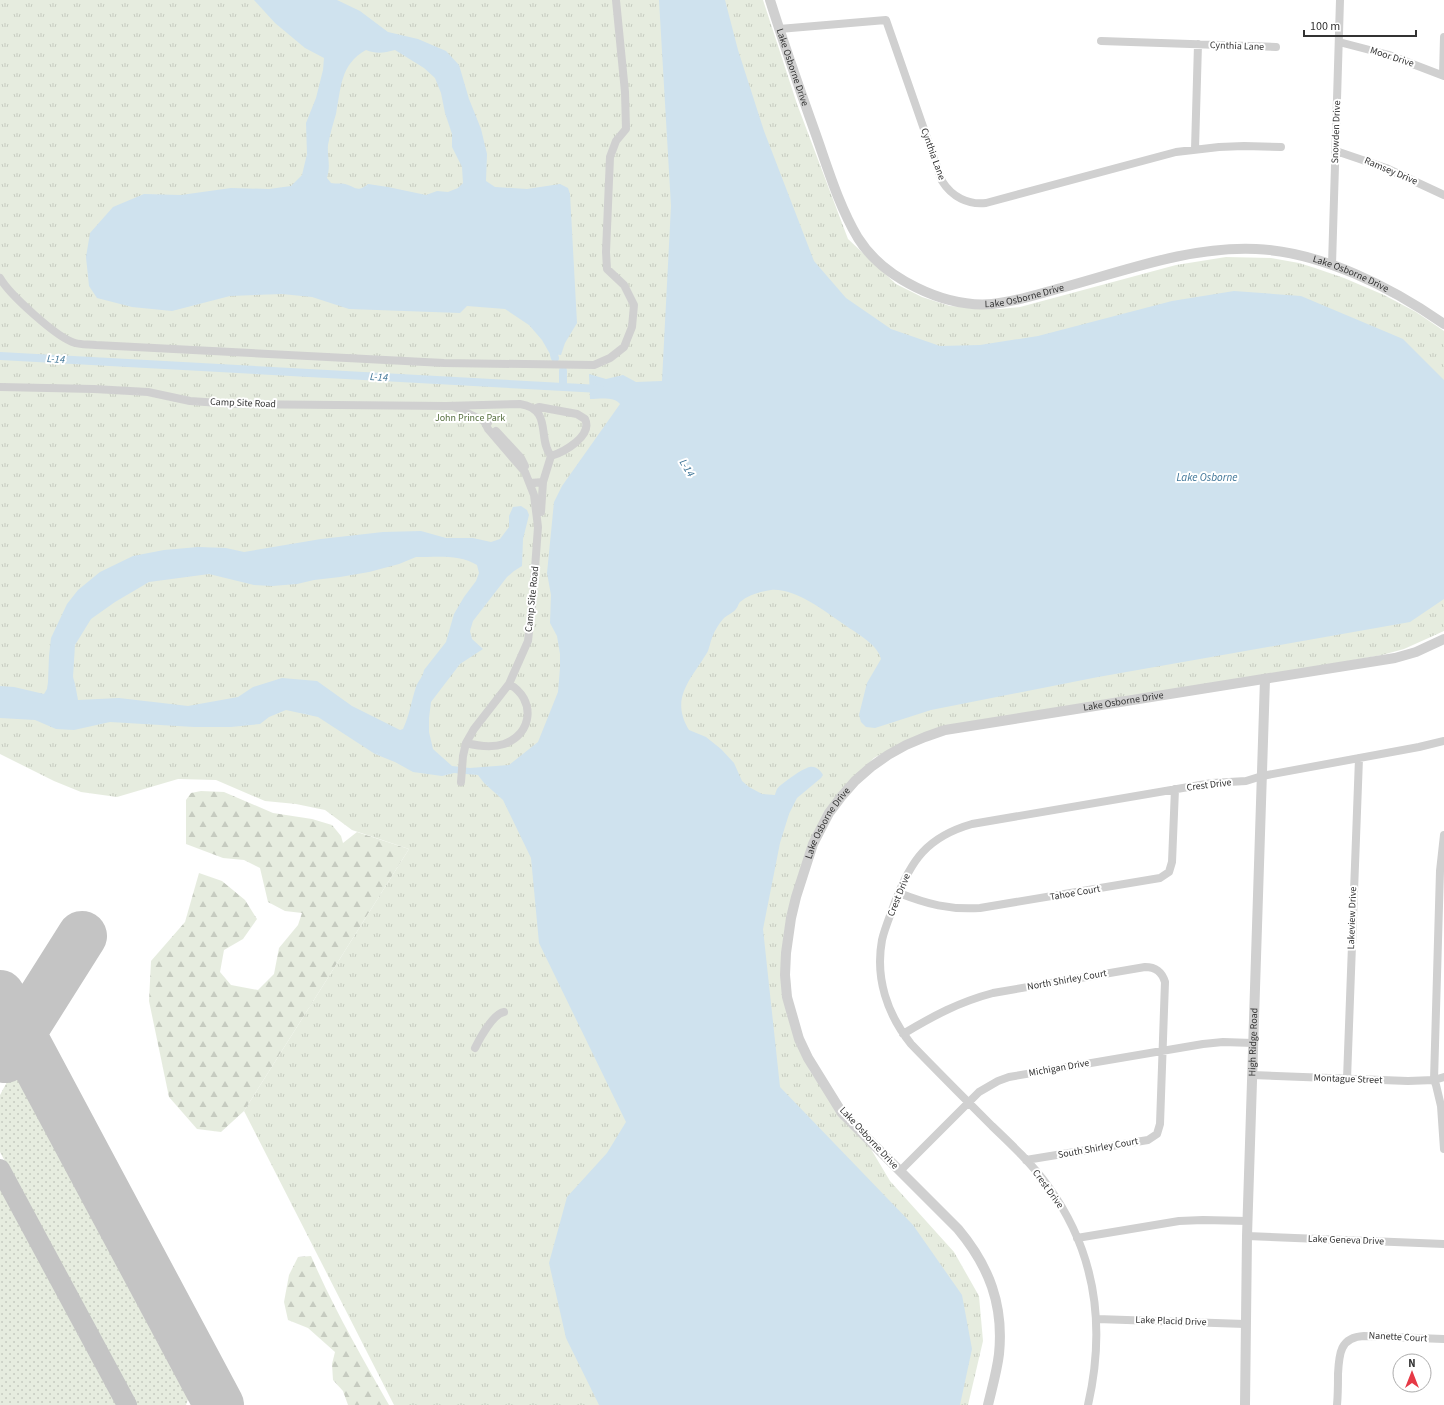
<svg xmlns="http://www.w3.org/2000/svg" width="1444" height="1405" viewBox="0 0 1444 1405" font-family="'Source Sans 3',sans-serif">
	<defs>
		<pattern id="grass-dots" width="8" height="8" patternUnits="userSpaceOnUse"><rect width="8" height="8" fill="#e6ecdf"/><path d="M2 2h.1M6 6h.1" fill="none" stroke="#c6cbc0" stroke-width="1.8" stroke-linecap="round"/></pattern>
		<pattern id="forest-firs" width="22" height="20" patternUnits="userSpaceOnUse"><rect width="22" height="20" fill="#e6ecdf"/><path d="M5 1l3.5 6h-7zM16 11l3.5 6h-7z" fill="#c6cbc0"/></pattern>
		<pattern id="park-tufts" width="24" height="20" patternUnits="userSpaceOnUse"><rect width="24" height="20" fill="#e6ecdf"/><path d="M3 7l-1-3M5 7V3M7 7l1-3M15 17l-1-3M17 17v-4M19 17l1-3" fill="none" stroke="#c6cbc0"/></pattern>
	</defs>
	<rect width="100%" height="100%" fill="#fff"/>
	<!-- grass -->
	<path fill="url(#grass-dots)" d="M15,1067L191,1391L186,1405H135L0,1152V1095Z
		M0,1182L118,1405H0Z"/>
	<!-- forest -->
	<path fill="url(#forest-firs)" d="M201,791L224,792L273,813L312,819L332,825L341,836L343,843L357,832L409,849L244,1111L221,1132L197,1129L169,1097L149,1001L151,961L185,922L199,873L222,881L245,900L257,919L243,939L224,950L220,972L231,985L258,990L274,974L279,948L298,925L302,913L285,911L268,902L260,868L244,860L223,858L186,844V800L191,793Z
		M311,1256C333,1307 361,1356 389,1405H348L343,1391L333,1380L332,1364L335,1352L308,1328L288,1320L284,1302L289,1275L298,1257Z"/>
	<!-- park -->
	<path fill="url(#park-tufts)" d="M0,0H763L797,104L848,239L896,284L922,297L950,306L1000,309L1020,307L1176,265L1226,257L1271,258L1299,263L1315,268L1344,278L1384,295L1416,312L1444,331V631L1404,649L1382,655L907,740L874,758L852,780L816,834L786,922L794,1035L810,1071L862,1134L890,1181L954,1252L979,1296L983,1341L968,1405H394L244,1111L409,849L352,830L325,810L296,804L265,801L216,780L178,779L117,797L81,792L54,781L0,754Z"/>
	<!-- water -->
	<path fill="#cfe2ee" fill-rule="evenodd" d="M254,0H337L360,11L388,32L418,39L446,51L459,65L469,99L481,129L487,154L486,181L495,187L527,189L560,184L568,188L570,194L577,323L565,343L561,355L550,354L542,340L529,325L505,309L467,306L460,313L349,309L312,297L282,294L230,296L172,311L132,307L97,298L89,286L86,257L90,233L113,207L144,194L181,195L231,188L269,189L291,186L302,175L307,154L306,123L316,98L323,70L324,58L305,48L275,23ZM366,50C376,54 384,53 395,50L424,68L435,78L441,93L445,113L452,134V147L462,167L463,183L458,188L448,192L437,191L426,195L388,187L368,184C357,193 356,187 345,184C341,183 336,184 331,183L327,178C331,165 327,157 328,145C330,134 333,124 336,114C341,89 340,64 366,50Z
		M659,0H725L738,50L764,131L814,261L846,298L891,329L940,346L980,345L1038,336L1172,301L1234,291L1301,296L1403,339L1444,380V599L1410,622L1098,677L931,710L875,728L866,727L861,722L859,715L867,683L881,659C878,644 854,632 842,623C823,610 795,588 771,590C762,591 748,595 740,602C738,604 738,607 736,609C733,613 727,615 724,618C720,622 716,629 714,633C711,639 710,645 708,651C692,679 669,697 689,730L706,737L721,749L734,763L742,781L749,787L762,794L775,795C775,794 777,789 777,789C782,783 803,768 810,767C816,766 820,770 823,775L821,778L797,798L789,814L780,843L763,929L780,1087L913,1225L962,1295L972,1349L960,1405H599L566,1338L549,1263L567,1197L607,1153L626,1122L539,943L531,858L503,800L484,783L478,775L454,773L442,776L413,772L395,762L375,754L318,717L286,710L269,717L260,724L231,727H194L110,722L74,730L56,729L35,720L0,718V686L14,687L44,694L47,689L48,682L49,656L51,638L67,604L78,590L100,572L133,556L164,550L198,547L226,548L244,552L321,539L383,532L421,531L446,538H473L491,542L500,539L509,527V516L513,507L521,506L527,510L529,515L523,539L522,566L514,571L507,577L473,621L470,631L472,639L483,649L460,664L431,702L429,718V732L433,749L452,766L470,768L509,765L538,742L558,692L560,668V654L557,636L550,623L551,595L547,573L554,502L562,486L620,404C614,396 599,399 590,399L589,374L606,379L623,375L636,382L662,381L671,206ZM416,557C436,557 460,554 477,565L479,573L476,581L464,597L454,614L446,642L424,670C423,677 418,681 416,687C411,702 410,714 403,729L400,730L352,706L317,681L282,678L253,687L238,697L188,706L119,698L78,700L75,684L73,677L75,645L91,619L115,602L149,582L209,574L254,585L272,586L297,584L314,580L340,577L369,572L399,564Z"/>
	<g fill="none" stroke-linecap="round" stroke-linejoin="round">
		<!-- canal -->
		<path stroke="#cfe2ee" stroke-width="8" d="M554,355L555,358
			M0,356L600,389
			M563,387V371"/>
		<!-- taxiway -->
		<path stroke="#c4c4c4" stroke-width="20" d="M0,1169L127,1405
			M209,1405L217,1401"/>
		<!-- runway -->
		<path stroke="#c4c4c4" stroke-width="50" d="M0,995L219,1405
			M5,1058L82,936"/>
		<!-- minor -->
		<path stroke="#d0d0d0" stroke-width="8" d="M779,29L886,20L942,181C952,197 968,205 986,203L1176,152L1219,147L1244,146L1281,147
			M1101,41L1276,47
			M1339,42L1389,55L1444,76
			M1443,75L1444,37
			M1195,149L1198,44
			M1336,151L1386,168L1444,195
			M1332,265L1340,0
			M0,278C9,294 57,338 75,343C82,345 89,344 96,345L444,363L594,365L610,358L624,347L632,327L634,305L624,285L607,269L606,252L610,157L616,141L626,129L625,92L616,0
			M0,387L94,389L148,392L190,401L235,404L446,406L520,404C553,409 537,439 551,456
			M453,406L488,423
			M496,431L521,458L525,466
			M530,483L543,482L551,456C564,452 593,436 585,419L577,414L539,407L534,409
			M541,512L543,482
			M466,743C478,746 492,748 504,744C533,734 536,699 509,684
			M461,782L463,756L466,743L474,729L509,684L528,641L533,596L538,527L534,495L525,472L488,429L484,421
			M1444,835L1440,871L1434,1080L1436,1085L1441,1106L1444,1149
			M899,893C927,904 949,910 980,908L1160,878L1169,872L1172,862L1175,789
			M903,1034C933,1016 959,1002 993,993L1145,967C1156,967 1162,972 1165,982L1160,1124L1157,1134L1148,1140L1026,1160
			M475,1048C480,1038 493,1014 504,1012
			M1252,1075L1408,1081L1434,1080L1444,1077
			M1347,1079L1359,758
			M900,1171L979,1092L998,1081L1009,1077L1203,1044L1223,1042L1253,1043
			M1247,1236L1444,1244
			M1077,1238L1179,1221L1203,1220L1248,1221
			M1097,1319L1245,1324
			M1088,1405C1106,1326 1096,1252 1048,1186C1032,1164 1012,1145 992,1126C965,1099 938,1072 911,1044C887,1014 875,978 882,940C885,927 891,914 895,902C911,860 927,837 972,824L1212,783L1246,781L1262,776L1419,747L1444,741
			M1337,1405C1338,1395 1338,1384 1338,1374C1339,1354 1340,1337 1364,1336L1444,1339"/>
		<!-- tertiary -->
		<g stroke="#d0d0d0" stroke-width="10">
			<path id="s1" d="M770,0C784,45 800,90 816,135C828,169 839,206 858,238C883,278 944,308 992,304C1015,302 1038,294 1061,288C1124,271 1190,246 1256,249C1322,252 1391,287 1444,324"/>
			<path id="s2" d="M988,1405C992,1388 997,1371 999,1354C1004,1305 989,1266 958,1229L842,1113L808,1058L799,1039L787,997L785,975L786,953L791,918L796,897L813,844L829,813L841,797L855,781L871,767L888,755L906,745L925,737L945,730L1395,658L1416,652L1444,639"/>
			<path id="s3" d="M1245,1405L1247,1236L1265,679"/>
		</g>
	</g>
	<g text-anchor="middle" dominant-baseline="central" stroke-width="4" stroke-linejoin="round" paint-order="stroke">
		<!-- street labels -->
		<g font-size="10" fill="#333" stroke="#fff">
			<text transform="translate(1237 46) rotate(2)">Cynthia Lane</text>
			<text transform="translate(1392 57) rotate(18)">Moor Drive</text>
			<text stroke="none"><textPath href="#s1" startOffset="71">Lake Osborne Drive</textPath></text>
			<text transform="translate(1336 132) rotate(-88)">Snowden Drive</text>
			<text transform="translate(933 154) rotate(70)">Cynthia Lane</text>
			<text transform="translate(1391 171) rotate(23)">Ramsey Drive</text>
			<text stroke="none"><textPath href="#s1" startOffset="779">Lake Osborne Drive</textPath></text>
			<text stroke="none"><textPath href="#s1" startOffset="443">Lake Osborne Drive</textPath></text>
			<text transform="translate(243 403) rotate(2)">Camp Site Road</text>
			<text transform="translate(532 599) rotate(-84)">Camp Site Road</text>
			<text stroke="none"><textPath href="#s2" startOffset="999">Lake Osborne Drive</textPath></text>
			<text transform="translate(1209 785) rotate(-7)">Crest Drive</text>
			<text stroke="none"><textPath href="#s2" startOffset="663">Lake Osborne Drive</textPath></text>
			<text transform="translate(1075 893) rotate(-10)">Tahoe Court</text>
			<text transform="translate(899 895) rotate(-68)">Crest Drive</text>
			<text transform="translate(1352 918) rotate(-88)">Lakeview Drive</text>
			<text transform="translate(1067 980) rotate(-10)">North Shirley Court</text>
			<text stroke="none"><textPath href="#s3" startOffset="363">High Ridge Road</textPath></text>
			<text transform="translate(1059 1068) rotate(-10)">Michigan Drive</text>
			<text transform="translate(1348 1079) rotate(2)">Montague Street</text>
			<text transform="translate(869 1138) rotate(47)">Lake Osborne Drive</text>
			<text transform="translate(1098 1148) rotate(-10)">South Shirley Court</text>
			<text transform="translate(1048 1189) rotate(54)">Crest Drive</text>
			<text transform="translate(1346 1240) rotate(2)">Lake Geneva Drive</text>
			<text transform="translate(1171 1321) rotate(2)">Lake Placid Drive</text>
			<text transform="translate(1398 1337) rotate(3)">Nanette Court</text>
		</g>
		<!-- park labels -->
		<g font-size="10" fill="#56703f" stroke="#fff">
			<text x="470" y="418">John Prince Park</text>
		</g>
		<!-- water labels -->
		<g font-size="11" font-style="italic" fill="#3f7597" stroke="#fff">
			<text transform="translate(56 359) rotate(3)">L-14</text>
			<text transform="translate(379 377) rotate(3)">L-14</text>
			<text transform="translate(687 468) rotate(59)">L-14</text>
			<text x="1207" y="477">Lake Osborne</text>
		</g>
	</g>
	<!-- north arrow -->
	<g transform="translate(1412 1373)"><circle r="19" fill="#ffffff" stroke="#adadad"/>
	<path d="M0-3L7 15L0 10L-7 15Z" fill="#e63946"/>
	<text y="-6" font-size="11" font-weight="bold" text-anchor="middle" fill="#333333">N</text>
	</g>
	<!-- scale -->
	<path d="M1304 30v6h112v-6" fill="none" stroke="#333333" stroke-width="2"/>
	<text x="1310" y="30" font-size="12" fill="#333333" stroke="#ffffff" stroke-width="3" paint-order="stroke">100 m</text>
</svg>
